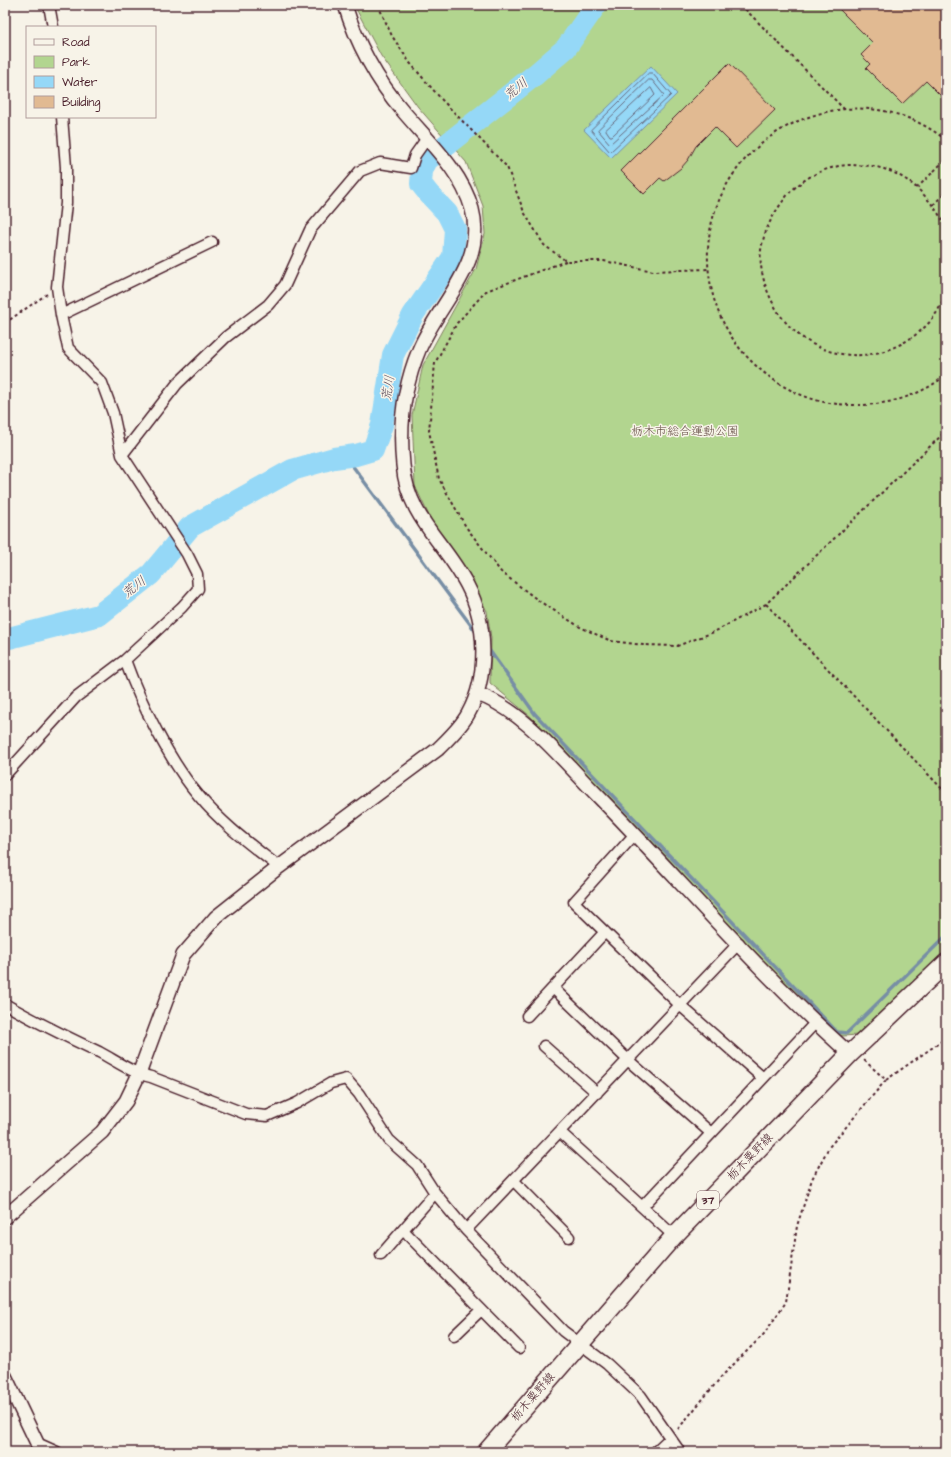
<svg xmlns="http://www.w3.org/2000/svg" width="951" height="1457" viewBox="0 0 951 1457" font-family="'Architects Daughter','Klee One',sans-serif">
	<rect width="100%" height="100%" fill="#f7f3e8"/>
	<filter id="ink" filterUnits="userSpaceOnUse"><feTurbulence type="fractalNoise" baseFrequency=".025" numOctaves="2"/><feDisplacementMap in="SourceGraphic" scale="8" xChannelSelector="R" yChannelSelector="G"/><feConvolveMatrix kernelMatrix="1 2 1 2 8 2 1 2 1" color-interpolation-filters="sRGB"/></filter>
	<g filter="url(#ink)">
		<!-- green -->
		<path fill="#b2d58f" stroke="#7e7a5d" d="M354,5H946V950L858,1035L843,1036L832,1032L530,716L490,683L491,638L487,611L464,569L433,524L415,486L412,415L423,365L476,269L485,234L483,206L466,162L418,107L381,56Z"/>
		<!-- water -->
		<path fill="#95d8f7" stroke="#778ea5" d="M651,66L677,94L611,158L584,130Z"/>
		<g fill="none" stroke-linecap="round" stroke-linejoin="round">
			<!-- shore -->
			<path stroke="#68697d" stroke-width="1" d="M649,73H652L671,95L610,152L591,130Z
				M649,80H652L664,95L610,144L598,130Z
				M651,88L655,95L612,136H610L606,130Z"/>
			<!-- stream -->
			<path stroke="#778ea5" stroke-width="3.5" d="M346,457L476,632
				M487,647L535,714L837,1032L847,1033L946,936"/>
			<!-- river -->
			<path stroke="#95d8f7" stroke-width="22" d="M5,639L99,615L151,574L190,527L292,470L334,458L356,455L373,450L382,425L393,355L413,315L453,257L455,229L447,213L429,194L421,184L422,171L427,160L536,74L566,48L596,5"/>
		</g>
		<!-- building -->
		<path fill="#e1ba92" stroke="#4a1f2b" d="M835,5H946V101L926,81L902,104L866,68L870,64L861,55L873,43Z
			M729,63L775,110L736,148L715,127L696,146L688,160L681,168L664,181L660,178L644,194L621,171Z"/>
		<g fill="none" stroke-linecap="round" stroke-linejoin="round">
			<defs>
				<path id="minor" d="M49,5L53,27
					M61,315L212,242
					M122,455L177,384L226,337L268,305L285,285L310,230L360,171L380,163L411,168L415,155L427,138
					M125,660C140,702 170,762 199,796C222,824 251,845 279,867
					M5,775L76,697L125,660L182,607L198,589L197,574L187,554L122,455L113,413L102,383L68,348L61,315L57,287L66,203V167L62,117
					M635,834L574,902L681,1006L763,1078
					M553,988L629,1061L711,1133
					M5,1004C36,1022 67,1037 99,1052C116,1061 132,1073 151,1077L246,1114L267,1116L297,1103L331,1083L346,1079L359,1094L389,1140L417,1165L435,1193
					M527,1016L605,932
					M544,1046L597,1093
					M560,1132L674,1236
					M514,1181L569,1237
					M643,1206L816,1022
					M403,1230L519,1348
					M466,1230L739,943
					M381,1255L435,1193L466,1230L563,1331L607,1364L641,1396L680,1452
					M454,1336L481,1310
					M37,1443L57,1452
					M655,1452L670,1438"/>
				<path id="tertiary" d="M477,694C523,709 564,762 598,796C682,882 760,974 850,1054
					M5,1217L102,1132L126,1101L139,1074L183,955L216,917L279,867L438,749C449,738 461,727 468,714C489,676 487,623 467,585C444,541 408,518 403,465C399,426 404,386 419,350C438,303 487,264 472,209C461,170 428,141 403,111C377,81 356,42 345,5
					M5,1376L37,1443L39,1452"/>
				<path id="primary" d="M486,1452L674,1236L850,1054L946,963"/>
			</defs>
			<!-- minor casing -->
			<use href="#minor" stroke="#4a1f2b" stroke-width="13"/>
			<!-- tertiary casing -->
			<use href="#tertiary" stroke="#4a1f2b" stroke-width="16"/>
			<!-- primary casing -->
			<use href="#primary" stroke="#4a1f2b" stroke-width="20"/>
			<!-- path -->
			<path stroke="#4a1f2b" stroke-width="2" stroke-dasharray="3 3" stroke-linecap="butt" d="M378,5L392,36L410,63L442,100L507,167L524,212L544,245L566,261H604L653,271L708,269
				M741,5L844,109
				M946,140C841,57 688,150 710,281C714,307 725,330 741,350C762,375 791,395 824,402C866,410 912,403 946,375
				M917,188L946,159
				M933,205L946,192
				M946,226C930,198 910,175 877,167C870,165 860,166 853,165C828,164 797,180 783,201C772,216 764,231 761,250C759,266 764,284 770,297C793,349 851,370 901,344C914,337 927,327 935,315C940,308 943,300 946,293
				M566,261L486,291L457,323L435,363L429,431L439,479L466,527L501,572L539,601L580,627L611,641L643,645L677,646L714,632L766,604L946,431
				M5,323L47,294
				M766,604L946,793
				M886,1080L946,1038
				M678,1429L722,1376L764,1334L786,1302L797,1226L812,1179L829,1147L886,1080L864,1060"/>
			<!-- minor -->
			<use href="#minor" stroke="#f7f3e8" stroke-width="10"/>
			<!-- tertiary -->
			<use href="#tertiary" stroke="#f7f3e8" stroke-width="13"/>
			<!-- primary -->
			<use href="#primary" stroke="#f7f3e8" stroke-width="17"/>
		</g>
	</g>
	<g text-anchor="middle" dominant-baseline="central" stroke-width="3" stroke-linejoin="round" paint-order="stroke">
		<!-- shield labels -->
		<rect fill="#f7f3e8" stroke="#7e5f64" stroke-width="1" x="697" y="1191" width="22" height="18" rx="3"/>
		<g font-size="11" font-weight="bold" fill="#4a1f2b">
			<text x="708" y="1200">37</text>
		</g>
		<!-- park labels -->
		<g font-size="12" fill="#644c44" stroke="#f7f3e8">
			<text x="685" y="431">栃木市総合運動公園</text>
		</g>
		<!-- street labels -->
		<g font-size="12" fill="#4a1f2b" stroke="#f7f3e8">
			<text transform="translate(750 1157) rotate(-46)">栃木粟野線</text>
			<text transform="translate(533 1397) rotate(-49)">栃木粟野線</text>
		</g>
		<!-- water labels -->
		<g font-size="13" font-style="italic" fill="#5d4d5e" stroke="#f7f3e8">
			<text transform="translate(516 89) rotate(-39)">荒川</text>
			<text transform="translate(388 388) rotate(-81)">荒川</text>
			<text transform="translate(134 587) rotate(-38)">荒川</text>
		</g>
	</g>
	<!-- margin -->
	<rect width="951" height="1457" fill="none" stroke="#f7f3e8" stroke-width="20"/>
	<rect x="10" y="10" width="931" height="1437" fill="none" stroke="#4a1f2b" stroke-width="1.5" filter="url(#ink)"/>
	<!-- legend -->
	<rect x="26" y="26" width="130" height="92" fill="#f7f3e8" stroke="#b29e9c"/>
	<rect x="34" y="39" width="20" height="6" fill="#f7f3e8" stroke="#b29e9c"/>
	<text x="62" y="46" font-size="12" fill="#4a1f2b">Road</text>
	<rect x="34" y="56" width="20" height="12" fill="#b2d58f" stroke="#b29e9c"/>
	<text x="62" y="66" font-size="12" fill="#4a1f2b">Park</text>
	<rect x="34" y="76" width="20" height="12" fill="#95d8f7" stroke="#b29e9c"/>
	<text x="62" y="86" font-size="12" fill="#4a1f2b">Water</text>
	<rect x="34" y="96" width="20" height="12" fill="#e1ba92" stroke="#b29e9c"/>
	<text x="62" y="106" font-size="12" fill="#4a1f2b">Building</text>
</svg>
